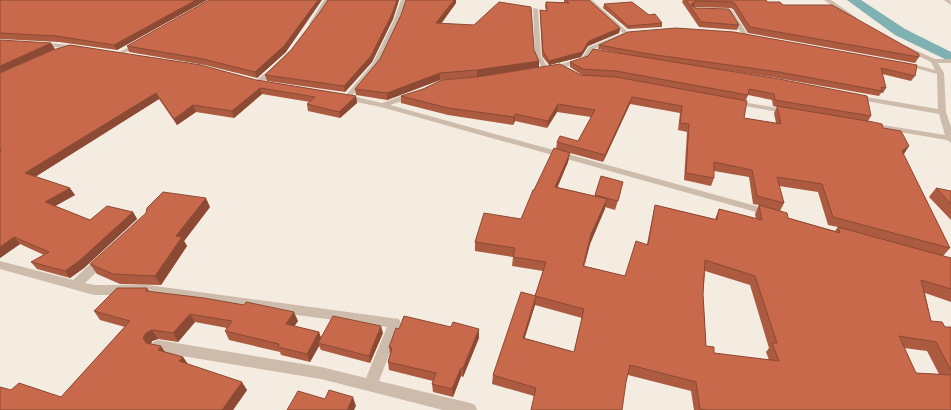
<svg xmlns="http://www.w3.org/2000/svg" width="951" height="410" viewBox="0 0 951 410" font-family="'Open Sans',sans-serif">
	<rect width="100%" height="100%" fill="#f4ebe1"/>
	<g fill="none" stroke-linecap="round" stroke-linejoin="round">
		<!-- canal -->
		<path fill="#7fb0b2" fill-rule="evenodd" d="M847,0H861L905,29L951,52V62L895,35Z"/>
		<!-- street -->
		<path fill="#cdbbac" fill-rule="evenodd" d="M324,0H330L314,25H310L309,24Z
			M401,0H407L400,20L379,64L352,96L382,103L409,93H415V97L390,105L774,211L775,213L770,216L381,107L341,99V95H346L373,63L394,20Z
			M586,0H592L629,33L594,49L587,60L562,68L544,71L535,56L533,8L538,9L541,56L548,68L582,58L589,47L623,33Z
			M824,0H831L857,18L852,19Z
			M944,0H950L951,5Z
			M716,10H732L748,35L747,36H743L728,13L716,12Z
			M39,42L80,46L83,48L80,50L37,45V43Z
			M138,42L143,43L121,55L116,54Z
			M900,45H904L935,59H951V63H938L944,73L946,112L951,127V143L947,140L870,127L866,125L870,123L945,135L939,114L855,99L851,97L855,95L938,109L937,74L901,64L904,62L935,70L931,62L900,47Z
			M276,65L279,67L261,85H255V81Z
			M731,100L789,110L793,112L789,114L734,104L730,102Z
			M103,255L107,256L109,259L107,262L85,283L94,285H148L399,319L401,323L379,381L470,403L475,405L477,410H443L321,379L158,352L153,350L151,346L153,342L158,340L321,367L366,378L387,327L148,295H94L0,269V261L73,280L99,256Z"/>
	</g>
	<!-- wall -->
	<path fill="#ac5a40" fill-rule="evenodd" d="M0,0H207L117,50L59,42L0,39Z
		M328,0H399L393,19L372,62L345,92L267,81L265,75L291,50L320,12Z
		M564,0H589L620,28L619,33L588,46L581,57L549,65L542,56L540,14V10L546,11L545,6L546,2H564Z
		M683,0H766L767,2L783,5L919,57L915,63L748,33L733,9L730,8L694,7L739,25L737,30L699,27L682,2Z
		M456,3L441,24L534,50L539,61V67L477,77L440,80L387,100L356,95L355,89L380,59L401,15Z
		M604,4L649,15L662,23V27L628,29L603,8Z
		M734,32L915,76L911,81L882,74L886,88L883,93H881L879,96L777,78L669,62L871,116L868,121L883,128L909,146L903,154L950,248L943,256L951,258V302L925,293L931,321L945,327H951V410H694L691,391L628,375L534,396L492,384L493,375L535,296L543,271L512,266L513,257L475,251V242L521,219L534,190L556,149L557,142L578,141L591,117L557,112L547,128L515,121L513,125L448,115L401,103V96L582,75L570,67V62L639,57L598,49L599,45ZM748,95L772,100L773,106L777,107L774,113L776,123L744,118L746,100ZM630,104L680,113L678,130L687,132L684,180L711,186L714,178V171L749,177L753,204L759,205L755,214L756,219L719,209L715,219L655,205L653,214L647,244L625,276L584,266L590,244L605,207L615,210L621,191L601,176L595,196L557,187L568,162L570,153L603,162ZM779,186L818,192L828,225L838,227L835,231L788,218L780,211L784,203ZM705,271L750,285L769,348L766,352L769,360L714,353L706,346L703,294ZM535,305L582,318L574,352L524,338ZM904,348L927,351L939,374L916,373Z
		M127,46L286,52L257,78L205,65L129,52Z
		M0,73L256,80L356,96L357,103L340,118L308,111L307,104L310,102L262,94L234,118L196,112L177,125L159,99L35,177L75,195L55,206L90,220L133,212L137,219L84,268L70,278L37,269L31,262L44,255L20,244L0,258Z
		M936,188L951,191V220L929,197Z
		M210,207L184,241L187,246L161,285L120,284L97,274L90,264Z
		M147,288L149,291L298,321L294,326L319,332L321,338L383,333L370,363L321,350L319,346L310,362L281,355L280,352L229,340L225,331L227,328L195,322L178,342L158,339L152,341L151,344L165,352L183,357L188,364L247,390L233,410H0L11,390L61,397L125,327L100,320L94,311Z
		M451,327L479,329V338L463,377L461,376L453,397L433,392L432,384L433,381L389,370L388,362L390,354L389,347L399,329Z"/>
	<!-- shaded-wall -->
	<path fill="#8c4a34" d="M196,0H207L117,50L114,45Z
		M318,0H322L286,52L257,78L255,72Z
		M397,0H399L393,19L372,62L345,92L344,86Z
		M454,0H456V3L437,29L436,23Z
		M695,1L694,6L692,9L691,5Z
		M620,28L619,33L588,46L581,57L549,65V61L589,41Z
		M51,43L55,49L0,73V66Z
		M539,61V67L477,77V70Z
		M440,73V80L387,100V93Z
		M260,88L262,94L234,118L232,111Z
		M156,93L159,99L30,180L25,173Z
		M356,96L357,103L340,118L339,112Z
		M632,97L630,104L603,162L605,155Z
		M558,104L557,112L547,128L548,121Z
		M193,105L196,112L177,125L174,119Z
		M515,114V121L513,125L514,117Z
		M909,146L904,154L897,159L902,151Z
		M570,153L568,162L554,196L555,187Z
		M70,188L75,195L50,209L45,202Z
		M206,198L210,207L184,241L187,246L161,285L155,276L176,236Z
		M607,199L605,209L590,244L582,276L591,234Z
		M133,212L137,219L84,268L70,278L65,271Z
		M14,237L20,244L0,258V247Z
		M536,296L535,305L522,347L523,338Z
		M294,312L298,321L290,333L286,324Z
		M190,314L195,322L178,342L173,333Z
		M381,326L383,333L370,363L369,356Z
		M479,329V338L463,377V368Z
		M152,330L158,339L152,341L150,347L143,338L146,333Z
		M319,332L322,341L318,343L319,346L310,362L307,354Z
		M161,346L167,355L158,350Z
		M183,357L188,365L179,361Z
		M461,368V376L453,397L452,389Z
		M242,382L247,390L233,410H222Z
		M353,397L356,406L354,410H347Z"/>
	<!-- building -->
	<path fill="#c8694b" stroke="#8c4a34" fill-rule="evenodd" d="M0,0H196L114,45L56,36L0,33Z
		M209,0H318L284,46L255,72L203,59L127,46Z
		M328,0H397L392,14L371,56L344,86L265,75L291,50L320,12Z
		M406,0H454L436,23L474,25L499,2L531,7L534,50L539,61L477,70L440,73L387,93L355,89L380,59L401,15Z
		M566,0H589L620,28L589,41L582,52L549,61L543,51L540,10L547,11L546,2L569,3Z
		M686,0H766L767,2H780L783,5H832L919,54V57L750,27L735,4L732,2L695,1L691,5L695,8L729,9L739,25L701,22Z
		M632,2L649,15L655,14L662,23L628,26L604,4Z
		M676,28L734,32L917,65L915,76L881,68L886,88L881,87L882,91L779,72L649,54L599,45L628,32Z
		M0,40L51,43L0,66Z
		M70,45L201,65L256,80L356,96L339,112L307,104L315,97L260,88L232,111L193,105L174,119L156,93L25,173L70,188L45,202L90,220L107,206L133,212L79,261L65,271L31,262L49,252L14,237L0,247V152L1,151L0,148V73L53,50Z
		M593,49L779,79L867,96L871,116L775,100L774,94L749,89L748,95L616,71L583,69L570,62L588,56Z
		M560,64L581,75L616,77L747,101L744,118L781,124L777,106L873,122L882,124L883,128L901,131L909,146L902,151L950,248L833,217L822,184L777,177L784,203L757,196L752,170L714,162V178L686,173L689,124L680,123L682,106L632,97L605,155L557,142L560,136L578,141L595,110L558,104L548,121L515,114L514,117L448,108L401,96L423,89L442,80L477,77Z
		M554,148L570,153L555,187L607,199L591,234L583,266L625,276L636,241L648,245L655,205L717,220L719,209L762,220L759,205L787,213L788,218L840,233L838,227L951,258V289L921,280L931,321L942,322L945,327H951V370L936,342L899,336L916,373L951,375V410H706L700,409L696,382L630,365L626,382L622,410H531L536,388L493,375L521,292L536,296L523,338L574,352L584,309L535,296L546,262L513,257L515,248L475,242L484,213L521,219L533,190H534ZM705,260L755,276L777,343H772L779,361L714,353V347L706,346L703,294Z
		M601,176L623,182L618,201L595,195Z
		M936,188L951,191V204Z
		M163,192L206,198L176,236L182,237L155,276L113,274L90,264L146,213L147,208Z
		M117,288H147L146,291L204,298L244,305L246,302L294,312L286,324L319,332L307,354L278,347L279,344L225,331L232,321L190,314L173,333L152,330L146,333L143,338L146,343L161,346L158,350L183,357L179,361L242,382L222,410H0V387L11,390L19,383L61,397L130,321L94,311Z
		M333,316L381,326L369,356L318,343Z
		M404,316L451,327L453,322L479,329L463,368H461L452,389L432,384L436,373L388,362L392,348L389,347L396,328L399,329Z
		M329,390L353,397L347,410H287L298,391L325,399Z"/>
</svg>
